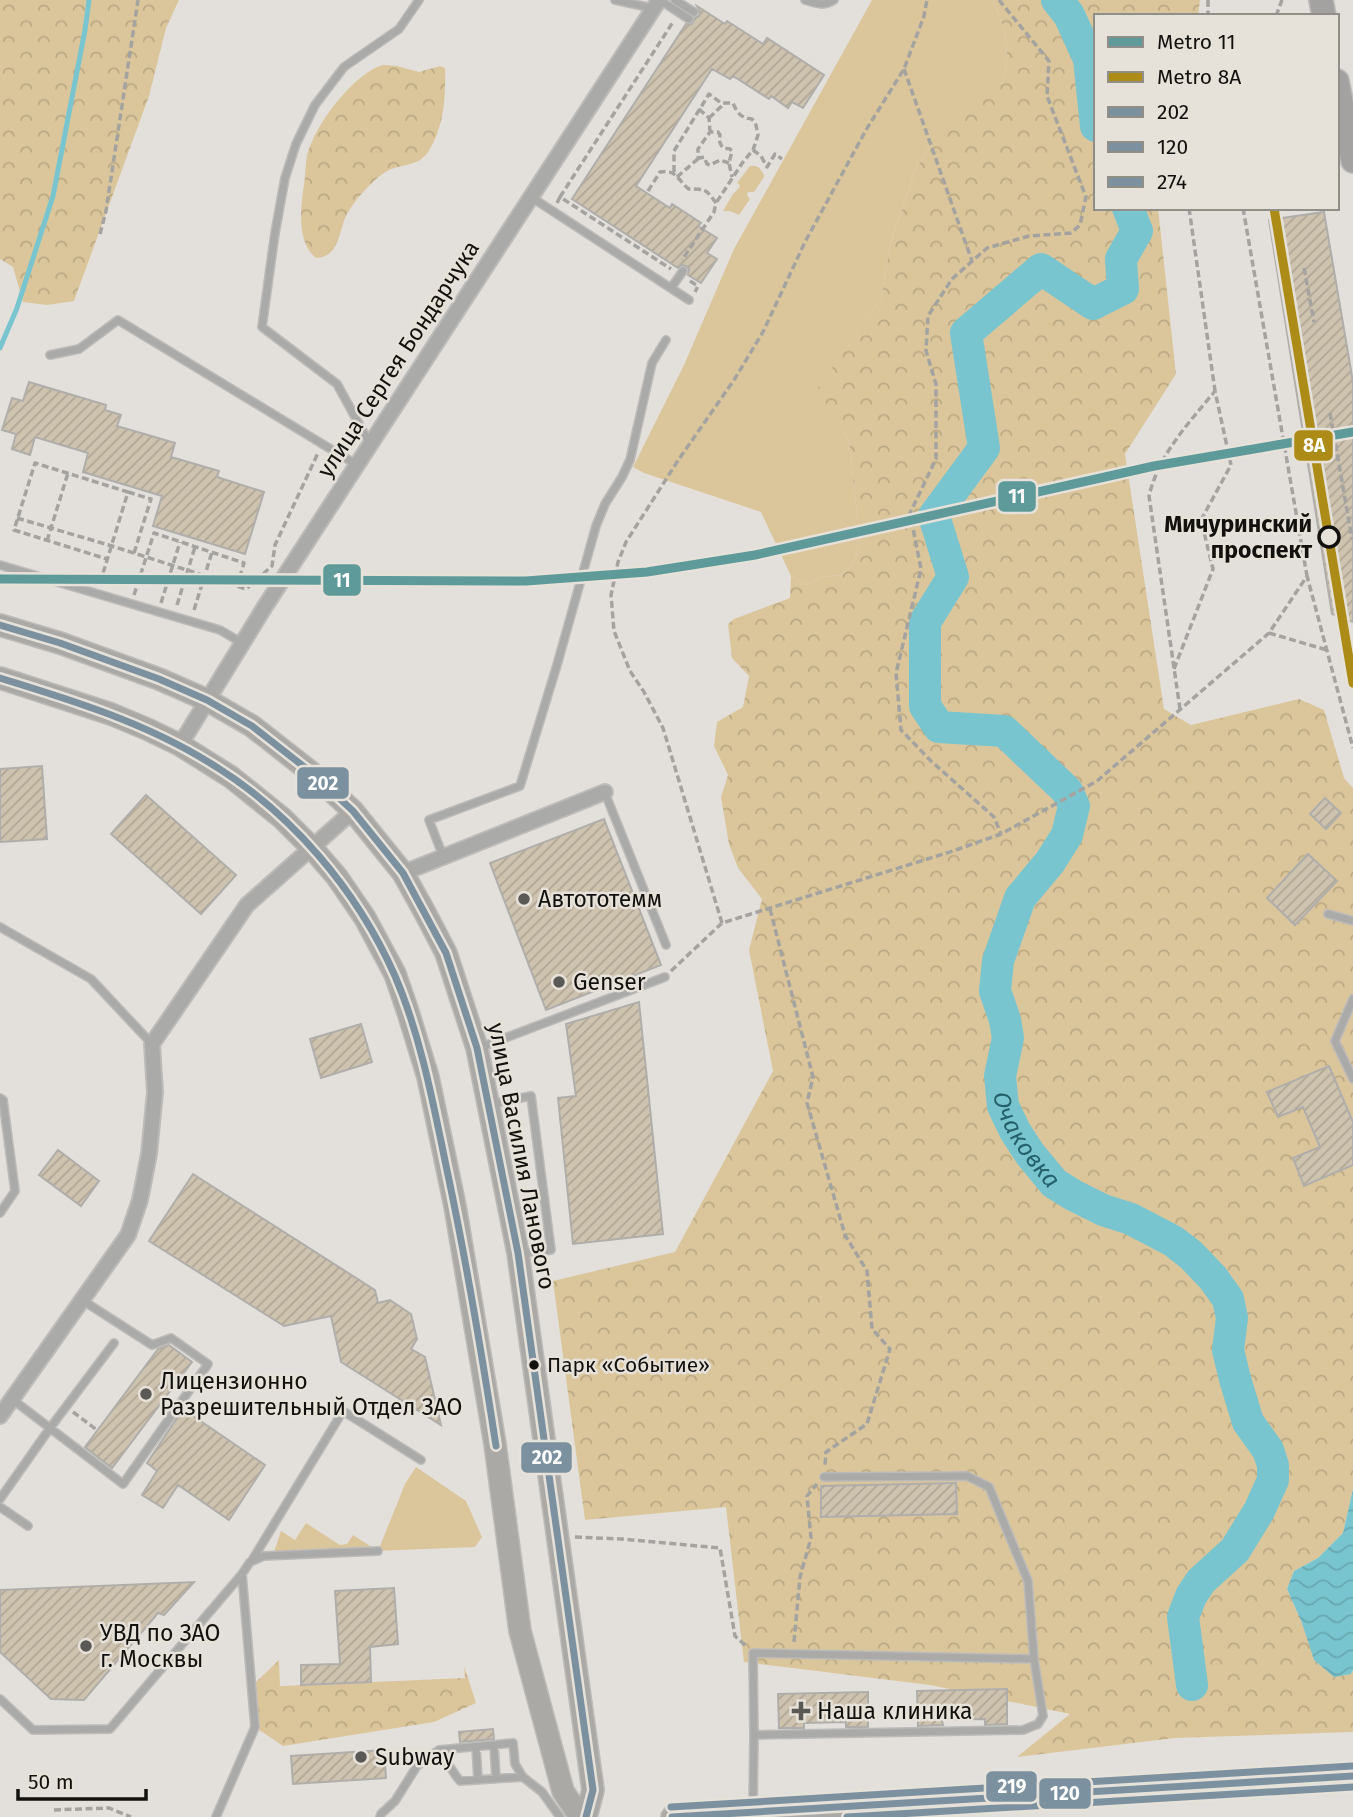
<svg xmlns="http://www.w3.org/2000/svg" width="1353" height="1817" viewBox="0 0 1353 1817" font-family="'Fira Sans',sans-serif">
	<defs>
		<pattern id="forest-crowns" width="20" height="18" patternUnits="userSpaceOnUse" patternTransform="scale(1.75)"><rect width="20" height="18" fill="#dbc69b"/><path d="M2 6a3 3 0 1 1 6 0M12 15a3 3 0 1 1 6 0" fill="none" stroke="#bba984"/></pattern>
		<pattern id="water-waves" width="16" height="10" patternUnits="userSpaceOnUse" patternTransform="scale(1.75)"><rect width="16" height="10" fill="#78c5d0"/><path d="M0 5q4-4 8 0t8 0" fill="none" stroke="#67a8b1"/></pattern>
		<pattern id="building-hatch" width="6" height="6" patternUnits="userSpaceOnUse" patternTransform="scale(1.75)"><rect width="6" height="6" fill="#cec3af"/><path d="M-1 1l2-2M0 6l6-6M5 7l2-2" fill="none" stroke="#b0a695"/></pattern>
	</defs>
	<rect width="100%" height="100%" fill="#e3e0dc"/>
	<!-- green -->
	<path fill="#dbc69b" d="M872,0H993L1005,32L1007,58L1003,83L983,98L928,148L915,171L890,245L881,299L818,389L849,442L858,521L859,546L853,565L842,575L821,577L806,585L791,576L761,512L644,473L633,467L684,365L734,249Z
		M750,166C758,165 760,168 764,175V177L754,192H748L747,195L750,199L739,215L730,211H723L733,194L739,188L740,185L737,183Z
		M416,1467L466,1501L482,1537L475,1547L273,1555L281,1531L295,1540L306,1523L340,1545L347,1544L353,1535L378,1551L405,1484Z"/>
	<!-- forest -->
	<path fill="url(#forest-crowns)" fill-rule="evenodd" d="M0,0H179L166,28L149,96L74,301L47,305L23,302L13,267L0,259Z
		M993,0H1200L1198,16H1096V208H1158L1176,374L1125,454L1164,709L1191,725L1299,699L1324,710L1344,778L1353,788V1122L1329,1066L1267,1092L1278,1117L1303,1107L1320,1147L1293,1159L1304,1186L1353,1165V1489L1343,1533L1318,1558L1294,1571L1287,1589L1302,1623L1351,1674L1353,1670V1732L1175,1738L1017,1757L1070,1714L930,1685L744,1662L726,1507L585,1520L553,1281L675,1252L773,1071L749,950L762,899L738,868L729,844L721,797L728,775L714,746L717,722L743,707L749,676L732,658L728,624L734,619L790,598L791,576L806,585L821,577L842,575L853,565L859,546L858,521L849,442L817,389L881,299L890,245L915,171L928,148L962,112L1003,83L1007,58L1005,32ZM1308,854L1337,881L1296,925L1267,898ZM956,1483L957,1514L821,1517V1486Z
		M383,65L397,66L419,72L440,66L445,68C446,96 444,128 428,152C419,166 403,164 389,170C377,176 366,189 357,199C353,205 348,211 345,218C339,234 338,257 316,258C294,240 302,201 305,176C306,164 306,154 311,144C321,118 356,72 383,65Z
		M279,1660L280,1686L465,1678L464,1666L476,1703L434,1722L283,1746L255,1727L252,1686Z"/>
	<!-- water -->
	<path fill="url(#water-waves)" d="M1353,1489V1670L1351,1674L1334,1677L1314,1660L1302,1623L1287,1589L1294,1571L1318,1558L1343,1533Z"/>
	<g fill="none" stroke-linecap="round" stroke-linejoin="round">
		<!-- stream -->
		<path stroke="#78c5d0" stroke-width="5" d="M0,348L17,308L53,196L85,30L89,0"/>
		<!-- river -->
		<g stroke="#78c5d0" stroke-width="32">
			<path d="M1057,0L1069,15L1089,59L1096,126"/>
			<path id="s1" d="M1128,208L1137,231L1121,259L1123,289L1093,304L1041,269L966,333L984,448L934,516L953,577L925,622V706L939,727L1004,731L1067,791L1074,806L1067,835L1050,862L1020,898L998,961L995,991L1005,1020L1008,1038L1000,1076L1003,1106L1015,1131L1030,1154L1054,1183L1073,1195L1103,1210L1131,1219L1173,1241L1191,1255L1213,1278L1228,1299L1232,1318L1228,1350L1235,1379L1248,1422L1268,1450L1273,1465V1480L1259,1511L1235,1550L1201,1581L1191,1596L1183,1617L1192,1685"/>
		</g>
	</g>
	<!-- building -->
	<path fill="url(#building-hatch)" stroke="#b0aeab" stroke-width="2" d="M697,6L725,24L727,21L763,44L767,38L824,75L803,108L792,102L788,108L771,96L769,99L733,76L730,79L712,69L636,186L670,208L672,204L701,223L698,226L717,238L707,253L717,259L701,283L688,275L689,269L686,266L681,265L678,268L572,199L686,24H692L695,18L699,16L700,12Z
		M1324,212L1353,382V622L1332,614L1269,220Z
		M29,382L106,405L105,410L121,415L117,426L175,443L171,457L219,471L217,477L264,492L245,554L153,526L162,496L83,472L88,453L35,437L30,455L12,449L16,434L2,430L12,398L23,401Z
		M42,766L47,839L0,842V769Z
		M146,795L236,875L201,914L111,834Z
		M1325,798L1341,813L1326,829L1310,814Z
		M604,819L661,965L546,1010L490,863Z
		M1308,854L1337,881L1295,925L1267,898Z
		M639,1002L663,1234L573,1244L558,1098L576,1096L566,1024Z
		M361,1024L372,1062L321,1078L310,1039Z
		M1329,1066L1353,1122V1165L1304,1186L1293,1158L1320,1147L1303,1107L1278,1117L1267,1092Z
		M58,1150L99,1181L81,1206L39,1175Z
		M193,1174L375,1290L378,1303L390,1300L411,1314L417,1339L411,1349L425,1357L441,1425L341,1362L331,1316L284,1326L149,1241Z
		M169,1345L192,1362L112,1468L85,1447L158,1349Z
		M183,1409L265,1465L229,1520L178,1485L163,1508L142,1495L157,1471L147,1463Z
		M956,1483L957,1514L821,1517V1486Z
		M194,1582L164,1615L158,1613L84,1700L51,1699L0,1652V1590Z
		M394,1588L398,1644L370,1647L371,1682L301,1685V1665L340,1664L335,1591Z
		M1007,1689V1724L985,1725V1719L942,1720L943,1725L918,1726L917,1691Z
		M868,1692V1727H846V1722L804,1723V1728H779L778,1694Z
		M493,1729L494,1739L460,1742L459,1732Z
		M384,1750L386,1778L293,1784L291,1756Z"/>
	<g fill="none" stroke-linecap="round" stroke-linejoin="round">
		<defs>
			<path id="lane" d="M615,0L652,8
				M660,0L689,19
				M675,0L694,12
				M805,0C816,3 824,7 834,0
				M531,197L689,300
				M671,288L683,271
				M50,355L79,349L118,320L357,465
				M370,444L337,384L262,327L275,233L285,178L296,144L315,105L344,67L399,29L419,0
				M0,565L220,630L242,643
				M605,793L666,945
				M443,856L429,820L520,786L557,665L596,526L605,504L622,477L630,460L652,363L666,340
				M1328,914L1353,921
				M0,927L91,979L152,1044
				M1353,999L1335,1041L1353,1079
				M479,1048L665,977
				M0,1098L3,1100L15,1191L0,1213
				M490,1104L531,1096L551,1250L519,1253
				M12,1399L123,1484L208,1364L171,1338L152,1345L82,1300
				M0,1499L50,1428L114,1343
				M0,1507L28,1526
				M251,1562L343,1411L421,1460
				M0,1699L33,1730L110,1729L242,1574
				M754,1735L753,1653L1034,1659
				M494,1745L496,1778
				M476,1747L478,1779
				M439,1750L513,1743L515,1764L523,1777
				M753,1811L754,1735L1023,1730L1038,1724L1043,1716L1034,1659L1028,1581L989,1487L967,1476L824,1477
				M216,1817L255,1727L242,1574L250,1562L264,1556L378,1551
				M380,1817L381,1814L395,1801L417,1766L439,1750L456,1776L460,1781L523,1777L542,1792L560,1817"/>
			<path id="street" d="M180,745L264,608L659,0
				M403,873L605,792
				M0,1416L128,1235L140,1200L149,1154L155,1092L152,1044L247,905L353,811"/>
			<path id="secondary" d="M0,625L60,643L159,679L207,700L252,726L312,773L353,811L403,873L423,909L446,953L477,1048L518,1253L593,1790L586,1817
				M0,678L111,714L147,729L180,745L231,777L282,818L312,848L337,877L365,918L395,974L408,1012L428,1077L455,1206L495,1444L520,1631L563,1791L580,1817
				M672,1817L1353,1776"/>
			<path id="primary" d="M1321,0L1324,16
				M1337,81L1353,161"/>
		</defs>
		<!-- lane casing -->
		<use href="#lane" stroke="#bdbbb8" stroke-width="10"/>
		<!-- street casing -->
		<use href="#street" stroke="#bdbbb8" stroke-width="18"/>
		<!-- secondary casing -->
		<use href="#secondary" stroke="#bdbbb8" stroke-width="24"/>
		<!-- primary casing -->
		<use href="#primary" stroke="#bdbbb8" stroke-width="26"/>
		<!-- path -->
		<path stroke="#a4a3a0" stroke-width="3.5" stroke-dasharray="7 3.5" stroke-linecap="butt" d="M999,0L1049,61L1047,96L1086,197L1080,225L1071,233L1029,236L987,248L952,279L928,316L926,351L936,384V459L910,513L921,569L896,673L901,730L931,761L994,817L1001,834
			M1208,0V16
			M1276,16L1282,0
			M904,69L972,261
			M699,109L709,118L710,132
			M709,118L725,103
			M753,150L761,156L767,167L775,154L782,159
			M729,163L720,160L710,165L707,164L704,157L700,158L698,157V149L710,132H718L720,135C719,140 719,143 723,148L730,149L732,151L729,163L732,177
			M674,172V151L709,94L721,103H733C737,113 741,118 752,119L756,125L758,135L753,150L743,162L716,203
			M677,177L699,158
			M648,191L660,172C677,169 677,180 689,189C706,189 706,189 716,203L714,212L682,260
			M560,197L673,22
			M557,203L560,197L671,269
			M1189,208L1215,391
			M1243,208L1307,576
			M100,234L106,211L138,0
			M1304,268L1314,322
			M690,281L698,286L695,292
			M1330,413L1352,539
			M128,492L151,499L134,553
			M17,518L112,546L246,589L272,566L275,545L318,453
			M47,541L68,473
			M100,583L128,492L35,463L14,530L107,559
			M134,595L154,533L244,563L237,586
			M161,603L180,542
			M177,605L195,547
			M194,610L212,552
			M1269,633L1327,650
			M1174,669L1213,569L1201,520L1231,465L1215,391C1188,424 1159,454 1149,496L1180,709
			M770,909L813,1077L807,1103L845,1235L867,1271L872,1329L890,1349L867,1424L826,1452L825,1465
			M722,923L663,728L644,692L630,671L614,631L611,595L618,562L626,542L679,459L734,380L763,332L805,242L866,130L904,69L924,16L927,0
			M671,971L722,923L953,851L1001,834L1097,781L1269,633L1307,576L1353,748
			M73,1412L97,1430
			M575,1537L622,1539L720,1548L735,1636L747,1647
			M794,1642L800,1577L811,1538L807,1496L817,1484
			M54,1810L109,1808L131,1817"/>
		<!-- lane -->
		<use href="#lane" stroke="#aaaaa8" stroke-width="7"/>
		<!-- street -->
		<use href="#street" stroke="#aaaaa8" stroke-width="14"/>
		<!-- secondary -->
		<use href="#secondary" stroke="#aaa9a6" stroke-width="21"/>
		<!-- primary -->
		<use href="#primary" stroke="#a3a2a0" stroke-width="23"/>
		<defs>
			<path id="bus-1" d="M0,625L60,643L159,679L207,700L252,726L312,773L353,811L403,873L446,953L477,1048L518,1253L593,1790L586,1817
				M0,678C72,700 146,723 210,763C291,812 357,890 395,976C422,1039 434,1108 448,1175C467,1265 482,1355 496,1446"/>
			<path id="bus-2" d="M672,1817L1353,1776"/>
			<path id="bus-3" d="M847,1817L1353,1787"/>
			<path id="bus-4" d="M671,1807L1352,1766"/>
		</defs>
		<!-- bus-1 casing -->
		<use href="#bus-1" stroke="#e6e1d9" stroke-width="12"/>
		<!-- bus-2 casing -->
		<use href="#bus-2" stroke="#e6e1d9" stroke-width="12"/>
		<!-- bus-3 casing -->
		<use href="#bus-3" stroke="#e6e1d9" stroke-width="12"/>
		<!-- bus-4 casing -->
		<use href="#bus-4" stroke="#e6e1d9" stroke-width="12"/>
		<!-- bus-1 -->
		<use href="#bus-1" stroke="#7c919f" stroke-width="7"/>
		<!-- bus-2 -->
		<use href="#bus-2" stroke="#7c919f" stroke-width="7"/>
		<!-- bus-3 -->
		<use href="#bus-3" stroke="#7c919f" stroke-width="7"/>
		<!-- bus-4 -->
		<use href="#bus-4" stroke="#7c919f" stroke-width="7"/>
		<defs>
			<path id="metro-1" d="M0,579L526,581L647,572L755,555L1154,466L1353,432"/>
			<path id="metro-2" d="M1274,208L1353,683"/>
		</defs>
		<!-- metro-1 casing -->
		<use href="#metro-1" stroke="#e6e1d9" stroke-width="14"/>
		<!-- metro-2 casing -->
		<use href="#metro-2" stroke="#e6e1d9" stroke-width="14"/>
		<!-- metro-1 -->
		<use href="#metro-1" stroke="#5e9a9a" stroke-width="9"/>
		<!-- metro-2 -->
		<use href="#metro-2" stroke="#ac8b17" stroke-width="9"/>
	</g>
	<!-- markers -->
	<circle fill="#e6e1d9" stroke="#12110e" stroke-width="3.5" cx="1329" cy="537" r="10"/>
	<g fill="#5b5956" stroke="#e6e1d9" stroke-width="2.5">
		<circle cx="524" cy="899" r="7"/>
		<circle cx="559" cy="982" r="7"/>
		<circle cx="146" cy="1394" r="7"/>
		<circle cx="86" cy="1646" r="7"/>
		<path d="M797.5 1700.5h7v7h7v7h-7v7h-7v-7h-7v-7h7z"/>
		<circle cx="361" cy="1757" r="7"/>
	</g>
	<circle fill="#12110e" stroke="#e6e1d9" stroke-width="2.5" cx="534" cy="1365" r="6"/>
	<g text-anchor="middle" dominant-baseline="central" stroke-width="5" stroke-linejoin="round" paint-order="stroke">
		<!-- bus labels -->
		<g font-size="21" fill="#12110e" stroke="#e6e1d9" text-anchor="start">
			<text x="547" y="1365">Парк «Событие»</text>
		</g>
		<!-- street labels -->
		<g font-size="23" fill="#12110e" stroke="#e6e1d9">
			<text transform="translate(398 359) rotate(-57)">улица Сергея Бондарчука</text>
			<text transform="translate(522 1156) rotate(79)">улица Василия Ланового</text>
		</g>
		<!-- stop labels -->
		<g font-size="23" font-weight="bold" fill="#12110e" stroke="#e6e1d9" text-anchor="end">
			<text x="1312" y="524">Мичуринский<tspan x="1312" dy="26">проспект</tspan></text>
		</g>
		<!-- poi labels -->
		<g font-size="23" fill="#12110e" stroke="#e6e1d9" text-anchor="start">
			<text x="538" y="899">Автототемм</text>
			<text x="573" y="982">Genser</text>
			<text x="160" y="1381">Лицензионно<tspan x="160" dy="26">Разрешительный Отдел ЗАО</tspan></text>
			<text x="100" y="1633">УВД по ЗАО<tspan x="100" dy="26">г. Москвы</tspan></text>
			<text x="817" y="1711">Наша клиника</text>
			<text x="375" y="1757">Subway</text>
		</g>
		<!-- water labels -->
		<g font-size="24" font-style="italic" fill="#24616b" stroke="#e6e1d9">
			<text stroke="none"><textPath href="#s1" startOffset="1241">Очаковка</textPath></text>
		</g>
	</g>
	<g stroke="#e6e1d9" stroke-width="2.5">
		<rect x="1293" y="429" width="41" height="33" rx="7" fill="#ac8b17"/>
		<rect x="997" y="480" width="40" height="33" rx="7" fill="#5e9a9a"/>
		<rect x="322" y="563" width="40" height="34" rx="7" fill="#5e9a9a"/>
		<rect x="296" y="766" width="54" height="34" rx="7" fill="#7c919f"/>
		<rect x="520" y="1441" width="53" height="33" rx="7" fill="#7c919f"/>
		<rect x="985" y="1770" width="53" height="33" rx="7" fill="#7c919f"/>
		<rect x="1038" y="1777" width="54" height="33" rx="7" fill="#7c919f"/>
	</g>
	<g font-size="19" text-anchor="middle" font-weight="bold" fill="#fff">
		<text x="1314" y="452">8А</text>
		<text x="1017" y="503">11</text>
		<text x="342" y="587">11</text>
		<text x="323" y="790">202</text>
		<text x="547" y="1464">202</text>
		<text x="1012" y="1793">219</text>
		<text x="1065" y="1800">120</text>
	</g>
	<!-- legend -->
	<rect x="1094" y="14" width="245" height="196" fill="#e6e1d9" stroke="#918e88" stroke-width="2"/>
	<rect x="1108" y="37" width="35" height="10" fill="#5e9a9a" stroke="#918e88" stroke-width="2"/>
	<text x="1157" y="49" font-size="21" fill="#12110e">Metro 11</text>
	<rect x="1108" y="72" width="35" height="10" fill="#ac8b17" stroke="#918e88" stroke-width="2"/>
	<text x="1157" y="84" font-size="21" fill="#12110e">Metro 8А</text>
	<rect x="1108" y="107" width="35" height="10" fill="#7c919f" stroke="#918e88" stroke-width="2"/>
	<text x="1157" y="119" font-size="21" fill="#12110e">202</text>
	<rect x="1108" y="142" width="35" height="10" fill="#7c919f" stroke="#918e88" stroke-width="2"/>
	<text x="1157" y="154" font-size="21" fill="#12110e">120</text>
	<rect x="1108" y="177" width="35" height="10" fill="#7c919f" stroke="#918e88" stroke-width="2"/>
	<text x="1157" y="189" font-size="21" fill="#12110e">274</text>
	<!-- scale -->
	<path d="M18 1789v10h128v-10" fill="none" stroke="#12110e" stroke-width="3.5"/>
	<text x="28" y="1789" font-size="21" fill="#12110e" stroke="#e6e1d9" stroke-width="5" paint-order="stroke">50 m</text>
</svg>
